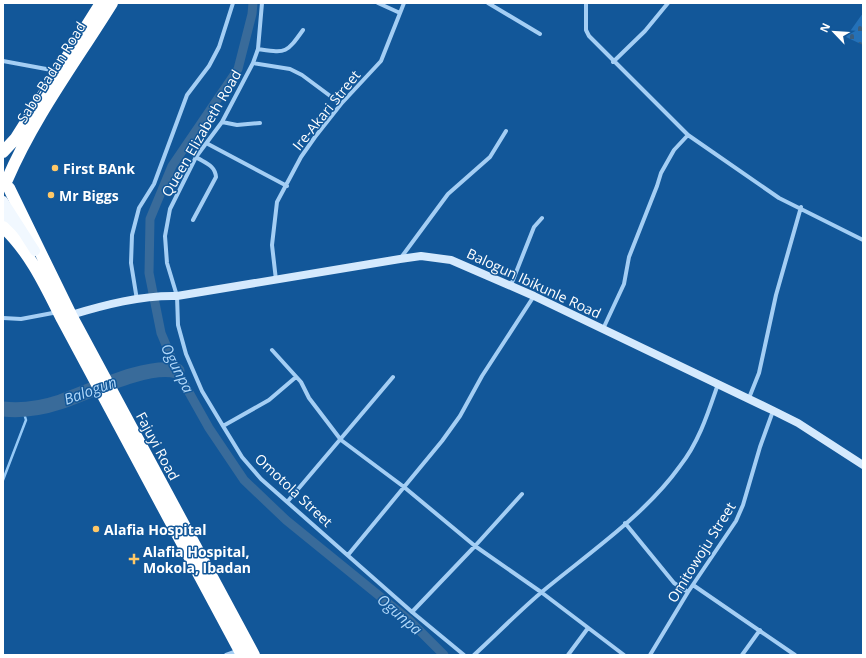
<svg xmlns="http://www.w3.org/2000/svg" width="866" height="658" viewBox="0 0 866 658" font-family="'Open Sans',sans-serif">
	<defs>
		<pattern id="cemetery-stones" width="16" height="16" patternUnits="userSpaceOnUse"><rect width="16" height="16" fill="#2471b8"/><path d="M2 7V4a2 2 0 0 1 4 0v3zM10 15v-3a2 2 0 0 1 4 0v3z" fill="#3a5d7d"/></pattern>
	</defs>
	<rect width="100%" height="100%" fill="#125799"/>
	<!-- cemetery -->
	<path fill="url(#cemetery-stones)" d="M863,13V45L846,37Z"/>
	<g fill="none" stroke-linecap="round" stroke-linejoin="round">
		<!-- stream -->
		<path stroke="#96caf7" stroke-width="2.5" d="M3,480L26,420L23,410"/>
		<!-- canal -->
		<path stroke="#396b9a" stroke-width="9" d="M253,3L252,14L238,69L172,166L150,219L149,273L161,333L177,371L209,428L244,480L286,520L409,620L444,655"/>
		<!-- river -->
		<path stroke="#396b9a" stroke-width="15" d="M3,409C22,411 42,408 60,402C89,392 148,363 177,371"/>
		<!-- street -->
		<path stroke="#a4cef4" stroke-width="4" d="M262,3L258,49L253,63L222,122L196,157L170,209L165,236L167,263L177,296L178,325L186,354L202,391L223,426L242,457L261,479L412,612L464,655
			M378,3L400,13
			M488,3L540,34
			M586,3V30L589,36L688,135L779,198L863,240
			M258,49C286,53 286,54 303,30
			M3,61L57,71
			M613,62L645,31L668,3
			M253,63L290,69L302,75L341,104
			M222,122L237,125L260,123
			M208,144L287,186
			M193,220L216,177C215,165 205,163 196,157
			M400,259L448,194L490,157L506,131
			M276,280L272,245L277,202L301,157L315,137L341,104L381,61L404,3
			M511,285L534,227L542,218
			M137,300L131,263L132,235L139,208L154,184L187,95L209,66L219,47L233,3
			M3,318L21,319L58,312
			M603,329L624,284L629,257L657,186L661,173L674,150L688,135
			M272,350L301,382L309,398L341,440L404,487L475,546L541,592L624,655
			M749,398L759,373L776,295L801,207
			M223,426L269,400L296,377
			M288,501L393,377
			M625,523L674,583L688,592
			M348,555L442,441L460,416L482,376L534,296
			M693,585L795,655
			M412,612L475,546L522,494
			M226,655L237,651
			M474,655C497,634 519,611 543,591C589,553 645,515 680,466C699,442 708,413 718,384
			M568,655L588,628
			M650,655L688,592L736,521L743,505L760,447L773,411
			M742,655L760,630"/>
		<!-- secondary -->
		<path stroke="#d4e9fd" stroke-width="8" d="M71,315C104,305 142,295 177,296L400,259L421,256L451,260L534,296L774,411L798,423L863,465"/>
		<!-- primary -->
		<path stroke="#f1f8ff" stroke-width="10" d="M3,215L20,240"/>
		<!-- highway -->
		<path stroke="#fff" stroke-width="12" d="M3,152L16,138L101,3
			M7,180C34,117 76,61 112,3
			M9,188L71,315L254,655
			M3,227C30,252 46,287 62,319L242,655"/>
		<!-- primary-bridge -->
		<path stroke="#f1f8ff" stroke-width="10" d="M3,201L35,251"/>
	</g>
	<!-- markers -->
	<g fill="#ffc867" stroke="#125799" stroke-width="1.5">
		<circle cx="55" cy="168" r="4"/>
		<circle cx="51" cy="195" r="4"/>
		<circle cx="96" cy="529" r="4"/>
		<path d="M132 553h4v4h4v4h-4v4h-4v-4h-4v-4h4z"/>
	</g>
	<g text-anchor="middle" dominant-baseline="central" stroke-width="3" stroke-linejoin="round" paint-order="stroke">
		<!-- street labels -->
		<g font-size="14" fill="#fff" stroke="#125799">
			<text transform="translate(51 72) rotate(-58)">Sabo-Badan Road</text>
			<text transform="translate(326 110) rotate(-51)">Ire-Akari Street</text>
			<text transform="translate(201 133) rotate(-60)">Queen Elizabeth Road</text>
			<text transform="translate(534 283) rotate(25)">Balogun Ibikunle Road</text>
			<text transform="translate(158 446) rotate(62)">Fajuyi Road</text>
			<text transform="translate(294 490) rotate(43)">Omotola Street</text>
			<text transform="translate(701 552) rotate(-58)">Omitowoju Street</text>
		</g>
		<!-- poi labels -->
		<g font-size="14" font-weight="bold" fill="#fff" stroke="#125799" text-anchor="start">
			<text x="63" y="168">First BAnk</text>
			<text x="59" y="195">Mr Biggs</text>
			<text x="104" y="529">Alafia Hospital</text>
			<text x="143" y="551">Alafia Hospital,<tspan x="143" dy="16">Mokola, Ibadan</tspan></text>
		</g>
		<!-- water labels -->
		<g font-size="15" font-style="italic" fill="#b1d8fa" stroke="#125799">
			<text transform="translate(178 368) rotate(63)">Ogunpa</text>
			<text transform="translate(90 390) rotate(-20)">Balogun</text>
			<text transform="translate(400 614) rotate(41)">Ogunpa</text>
		</g>
	</g>
	<!-- border -->
	<rect width="866" height="658" fill="none" stroke="#ffffff" stroke-width="8"/>
	<!-- north arrow -->
	<g transform="translate(834 32) rotate(295)" stroke="#125799" stroke-width="3" paint-order="stroke">
	<path d="M0-3L7 15L0 10L-7 15Z" fill="#ffffff"/>
	<text y="-6" font-size="11" font-weight="bold" text-anchor="middle" fill="#ffffff">N</text>
	</g>
</svg>
